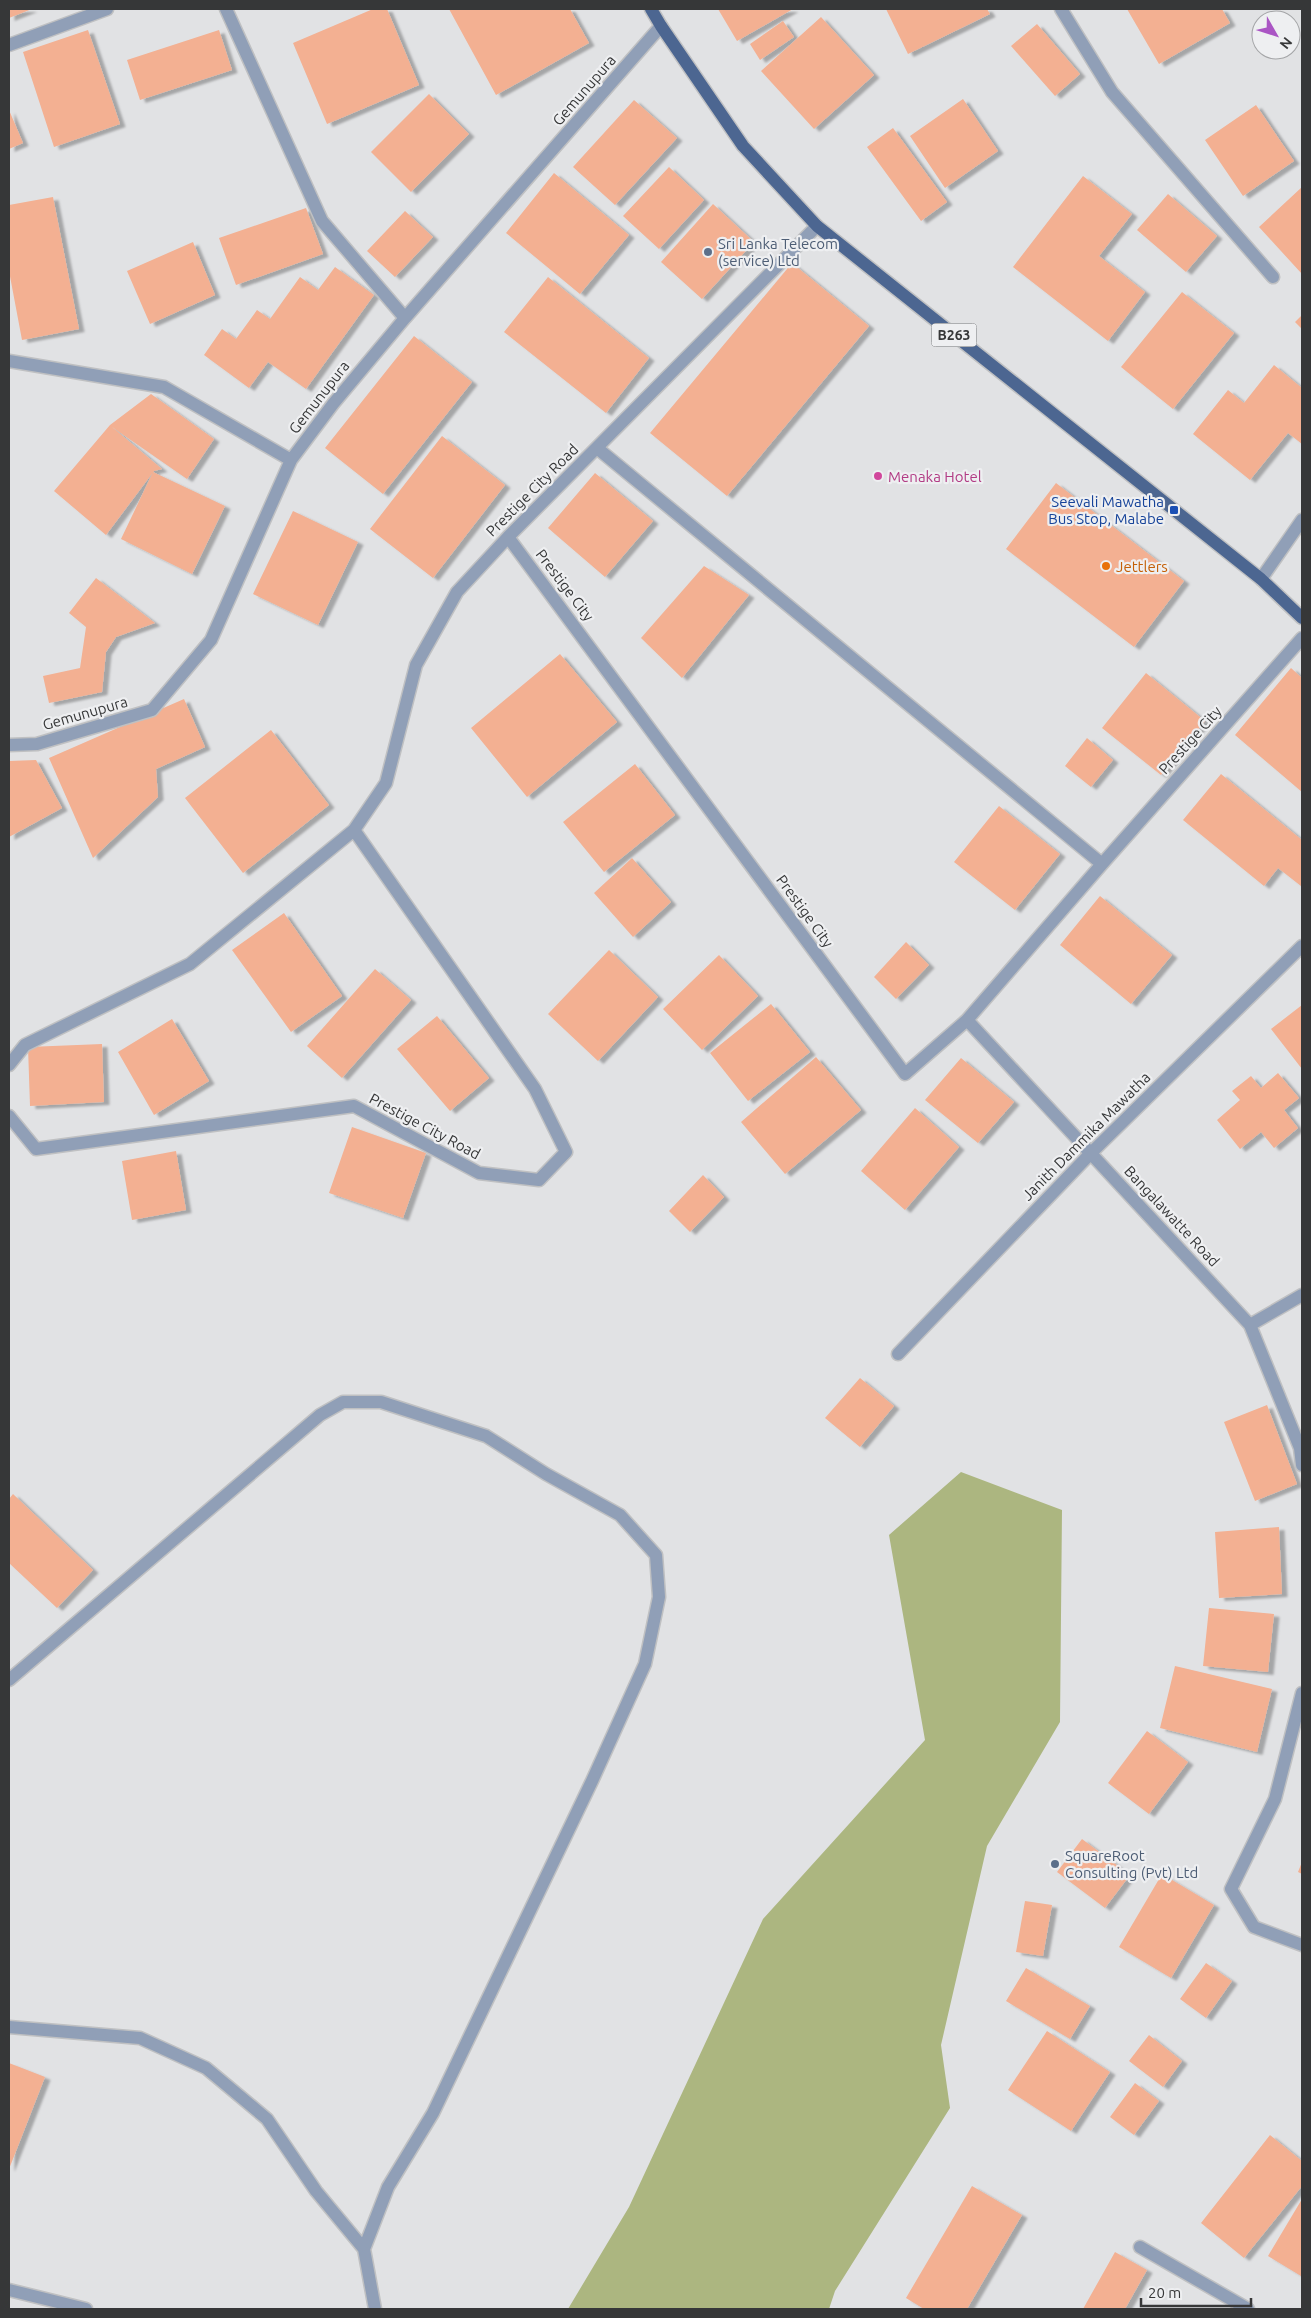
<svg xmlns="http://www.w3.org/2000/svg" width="1311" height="2318" viewBox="0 0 1311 2318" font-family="Ubuntu,sans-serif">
	<defs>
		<filter id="shadow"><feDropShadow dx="5.5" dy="3" stdDeviation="1" flood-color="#0004"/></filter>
	</defs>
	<rect width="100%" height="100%" fill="#e1e2e4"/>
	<!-- green -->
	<path fill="#acb680" d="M961,1472L1062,1510L1060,1722L987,1846L941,2045L950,2108L835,2291L829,2309H568L629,2207L763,1919L925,1740L889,1535Z"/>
	<!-- building -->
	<path fill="#f3b092" filter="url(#shadow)" d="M9,9H32L9,18Z
		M373,9H387L419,85L327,124L293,43Z
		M449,9H570L589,43L496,95Z
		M718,9H793L737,41Z
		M886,9H987L990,14L908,54Z
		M1127,9H1222L1230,23L1159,64Z
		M821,17L874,75L814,129L761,71Z
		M783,21L794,37L760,60L750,44Z
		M1037,24L1080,74L1055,96L1011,46Z
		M88,30L120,124L54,147L23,52Z
		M219,30L232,70L140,100L127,60Z
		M429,94L469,134L411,192L371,152Z
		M963,99L998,151L945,188L910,136Z
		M634,100L677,138L615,205L573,167Z
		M1256,105L1294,161L1243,196L1205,140Z
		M9,110L23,143L9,149Z
		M893,128L947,202L921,221L867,147Z
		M669,167L704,200L659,249L623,216Z
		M554,173L629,235L580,294L506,233Z
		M1083,176L1132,214L1099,256L1145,292L1108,341L1013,267Z
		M1302,187V274L1259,227Z
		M1168,194L1217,236L1186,272L1137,230Z
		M53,197L79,329L22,340L9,271V205Z
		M713,204L754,242L702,299L661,262Z
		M306,208L323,254L236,285L219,238Z
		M405,211L433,237L395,277L367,251Z
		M193,242L215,295L150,324L127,271Z
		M792,263L869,326L727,496L650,433Z
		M335,267L374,295L306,389L268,362L249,388L204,355L222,329L236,339L257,310L270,319L300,277L318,290Z
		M548,277L649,358L606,413L504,332Z
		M1182,292L1234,333L1173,409L1121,367Z
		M1302,315V329L1295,322Z
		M414,336L472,382L383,494L325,448Z
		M1274,365L1302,388V444L1288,433L1250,480L1193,434L1228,390L1244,403Z
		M151,394L214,439L187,479L112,427L162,469L154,471L106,535L54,491L110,425Z
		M442,436L505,485L433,578L370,529Z
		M153,472L225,506L192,574L121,539Z
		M595,473L653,521L605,577L548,528Z
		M1056,483L1184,581L1134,647L1006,549Z
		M293,511L358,542L318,625L253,594Z
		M704,566L749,595L682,678L641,638Z
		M96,578L155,623L116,637L106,652L102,692L49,703L43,676L80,668L86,627L69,613Z
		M560,654L617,722L527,797L471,728Z
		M1291,668L1302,678V792L1235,735Z
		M1146,673L1205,721L1161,775L1102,728Z
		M184,699L205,747L156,769L158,797L93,858L49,758Z
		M271,730L329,805L243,873L185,798Z
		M1087,738L1113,760L1091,787L1065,766Z
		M36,760L62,808L9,837V761Z
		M635,764L675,815L604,872L563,822Z
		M1221,774L1302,840L1301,886L1278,868L1264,886L1183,820Z
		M999,806L1060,854L1015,910L954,862Z
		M632,858L671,902L633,937L594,893Z
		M1100,896L1172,955L1131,1004L1060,945Z
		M284,913L342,996L291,1032L232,950Z
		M906,942L929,965L896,999L874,977Z
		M609,950L658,997L598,1061L548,1014Z
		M719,955L758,996L702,1050L663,1009Z
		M375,969L411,1000L342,1078L307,1046Z
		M771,1004L810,1052L748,1101L710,1053Z
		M1302,1005V1069L1271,1029Z
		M437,1016L489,1078L450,1111L397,1049Z
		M172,1019L209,1081L154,1115L118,1052Z
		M102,1044L104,1102L30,1106L28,1047Z
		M816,1057L861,1110L785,1174L741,1122Z
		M961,1058L1014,1102L978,1143L925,1100Z
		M1278,1073L1299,1098L1284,1110L1298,1128L1274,1148L1261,1132L1240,1149L1217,1120L1240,1100L1232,1091L1251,1076L1261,1088Z
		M915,1108L959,1147L905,1210L861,1171Z
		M352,1127L426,1153L403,1218L329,1193Z
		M176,1151L186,1210L132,1220L122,1161Z
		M703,1175L724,1197L690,1232L669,1211Z
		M860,1378L894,1406L860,1447L825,1418Z
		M1267,1405L1297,1484L1255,1501L1224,1422Z
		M13,1494L93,1570L57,1608L9,1563V1499Z
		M1279,1527L1282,1594L1219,1598L1215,1532Z
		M1209,1608L1274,1614L1268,1672L1203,1666Z
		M1175,1666L1272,1689L1257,1752L1160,1728Z
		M1147,1731L1188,1762L1149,1814L1108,1783Z
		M1082,1839L1130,1875L1105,1908L1057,1872Z
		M1302,1862V1874L1298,1872Z
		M1162,1874L1214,1905L1171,1978L1119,1947Z
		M1025,1901L1052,1905L1043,1956L1016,1952Z
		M1206,1963L1232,1981L1206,2018L1180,1999Z
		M1026,1968L1090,2006L1070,2039L1006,2001Z
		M1047,2031L1110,2072L1071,2131L1008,2090Z
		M1149,2035L1182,2061L1163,2087L1129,2061Z
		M9,2063L45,2077L9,2169Z
		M1135,2083L1159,2101L1134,2135L1110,2117Z
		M1270,2135L1302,2161V2186L1244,2258L1201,2223Z
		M972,2186L1022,2215L967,2309H924L906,2298Z
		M1302,2199V2274L1301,2276L1268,2256Z
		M1115,2252L1147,2270L1125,2309H1083Z"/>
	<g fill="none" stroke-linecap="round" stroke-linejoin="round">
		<defs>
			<path id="minor" d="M226,9L322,221L405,318
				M1061,9L1112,92L1273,277
				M9,45L107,9
				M9,361L164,387L291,460
				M597,448L1102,864
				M508,537L905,1074L967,1020L1102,864L1302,638
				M1261,579L1302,520
				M9,745L37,744L152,710L211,640L291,460L333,404L405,318L661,26
				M967,1020L1250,1325L1300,1448L1302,1465
				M9,1065L25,1045L190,964L354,830L386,783L416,665L457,592L508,537L817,226
				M9,1116L36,1149L354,1106L479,1173L539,1180L566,1152L535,1089L354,830
				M1250,1325L1302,1295
				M898,1354L1091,1153L1302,946
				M9,1680L320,1415L343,1402H381L486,1436L546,1474L620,1515L656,1555L659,1597L645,1664L592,1781L433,2113L388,2187L364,2249L375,2309
				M1302,1693L1275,1799L1231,1889L1254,1927L1302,1945
				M9,2027L140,2038L206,2068L267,2119L316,2191L364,2249
				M1140,2247L1248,2309
				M9,2290L86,2309"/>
			<path id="major" d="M651,9L661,26L743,146L817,226L1261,579L1302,618"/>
		</defs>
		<!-- minor casing -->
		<use href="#minor" stroke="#bfc0c2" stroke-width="15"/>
		<!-- major casing -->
		<use href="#major" stroke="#bfc0c2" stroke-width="15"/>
		<!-- minor -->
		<use href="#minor" stroke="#909fb7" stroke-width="12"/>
		<!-- major -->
		<use href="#major" stroke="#4c6691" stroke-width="12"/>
	</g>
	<!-- markers -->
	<g fill="#5c6f8a" stroke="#eeeff1" stroke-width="2">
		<circle cx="708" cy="252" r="5"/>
		<circle cx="1055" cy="1864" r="5"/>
	</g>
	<circle fill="#d1479c" stroke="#eeeff1" stroke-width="2" cx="878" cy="476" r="5"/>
	<rect fill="#1a4fb4" stroke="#eeeff1" stroke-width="2" x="1169" y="505" width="10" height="10" rx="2.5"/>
	<circle fill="#e8710a" stroke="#eeeff1" stroke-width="2" cx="1106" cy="566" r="5"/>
	<g text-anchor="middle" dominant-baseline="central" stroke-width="4.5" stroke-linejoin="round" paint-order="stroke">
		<!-- shield labels -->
		<rect fill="#eeeff1" stroke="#6d6e70" stroke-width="1" x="931.5" y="323.5" width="45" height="23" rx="4"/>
		<g font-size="14" font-weight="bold" fill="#363738">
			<text x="954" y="335">B263</text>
		</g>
		<!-- street labels -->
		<g font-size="15" fill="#363738" stroke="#eeeff1">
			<text transform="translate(584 90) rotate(-49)">Gemunupura</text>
			<text transform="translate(319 397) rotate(-52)">Gemunupura</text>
			<text transform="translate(532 490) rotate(-45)">Prestige City Road</text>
			<text transform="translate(565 585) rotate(53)">Prestige City</text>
			<text transform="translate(85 713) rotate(-16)">Gemunupura</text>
			<text transform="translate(1190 740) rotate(-48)">Prestige City</text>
			<text transform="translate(805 911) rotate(54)">Prestige City</text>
			<text transform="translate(425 1126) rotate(28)">Prestige City Road</text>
			<text transform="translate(1086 1136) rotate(-45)">Janith Dammika Mawatha</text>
			<text transform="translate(1172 1216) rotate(47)">Bangalawatte Road</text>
		</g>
		<!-- service labels -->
		<g font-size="15" fill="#4e5e75" stroke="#eeeff1" text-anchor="start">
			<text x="718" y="243">Sri Lanka Telecom<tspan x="718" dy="17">(service) Ltd</tspan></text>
			<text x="1065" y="1855">SquareRoot<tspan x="1065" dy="17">Consulting (Pvt) Ltd</tspan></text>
		</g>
		<!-- hotel labels -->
		<g font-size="15" fill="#b23c85" stroke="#eeeff1" text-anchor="start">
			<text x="888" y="476">Menaka Hotel</text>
		</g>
		<!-- transit labels -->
		<g font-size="15" fill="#164399" stroke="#eeeff1" text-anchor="end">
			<text x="1164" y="501">Seevali Mawatha<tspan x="1164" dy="17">Bus Stop, Malabe</tspan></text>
		</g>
		<!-- food labels -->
		<g font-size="15" fill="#c56008" stroke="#eeeff1" text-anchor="start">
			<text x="1116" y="566">Jettlers</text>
		</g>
	</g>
	<!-- border -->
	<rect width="1311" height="2318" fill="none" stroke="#363738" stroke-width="20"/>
	<!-- north arrow -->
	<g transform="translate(1276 35) rotate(129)"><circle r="24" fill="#eeeff1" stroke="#a4a5a7"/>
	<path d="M0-4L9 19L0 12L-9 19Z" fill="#aa55c4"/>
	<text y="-8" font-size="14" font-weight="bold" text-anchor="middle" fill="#363738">N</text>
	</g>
	<!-- scale -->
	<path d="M1141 2298v8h110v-8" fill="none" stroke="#363738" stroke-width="2.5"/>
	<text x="1148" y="2298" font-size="15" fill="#363738" stroke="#eeeff1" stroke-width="4" paint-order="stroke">20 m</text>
</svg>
